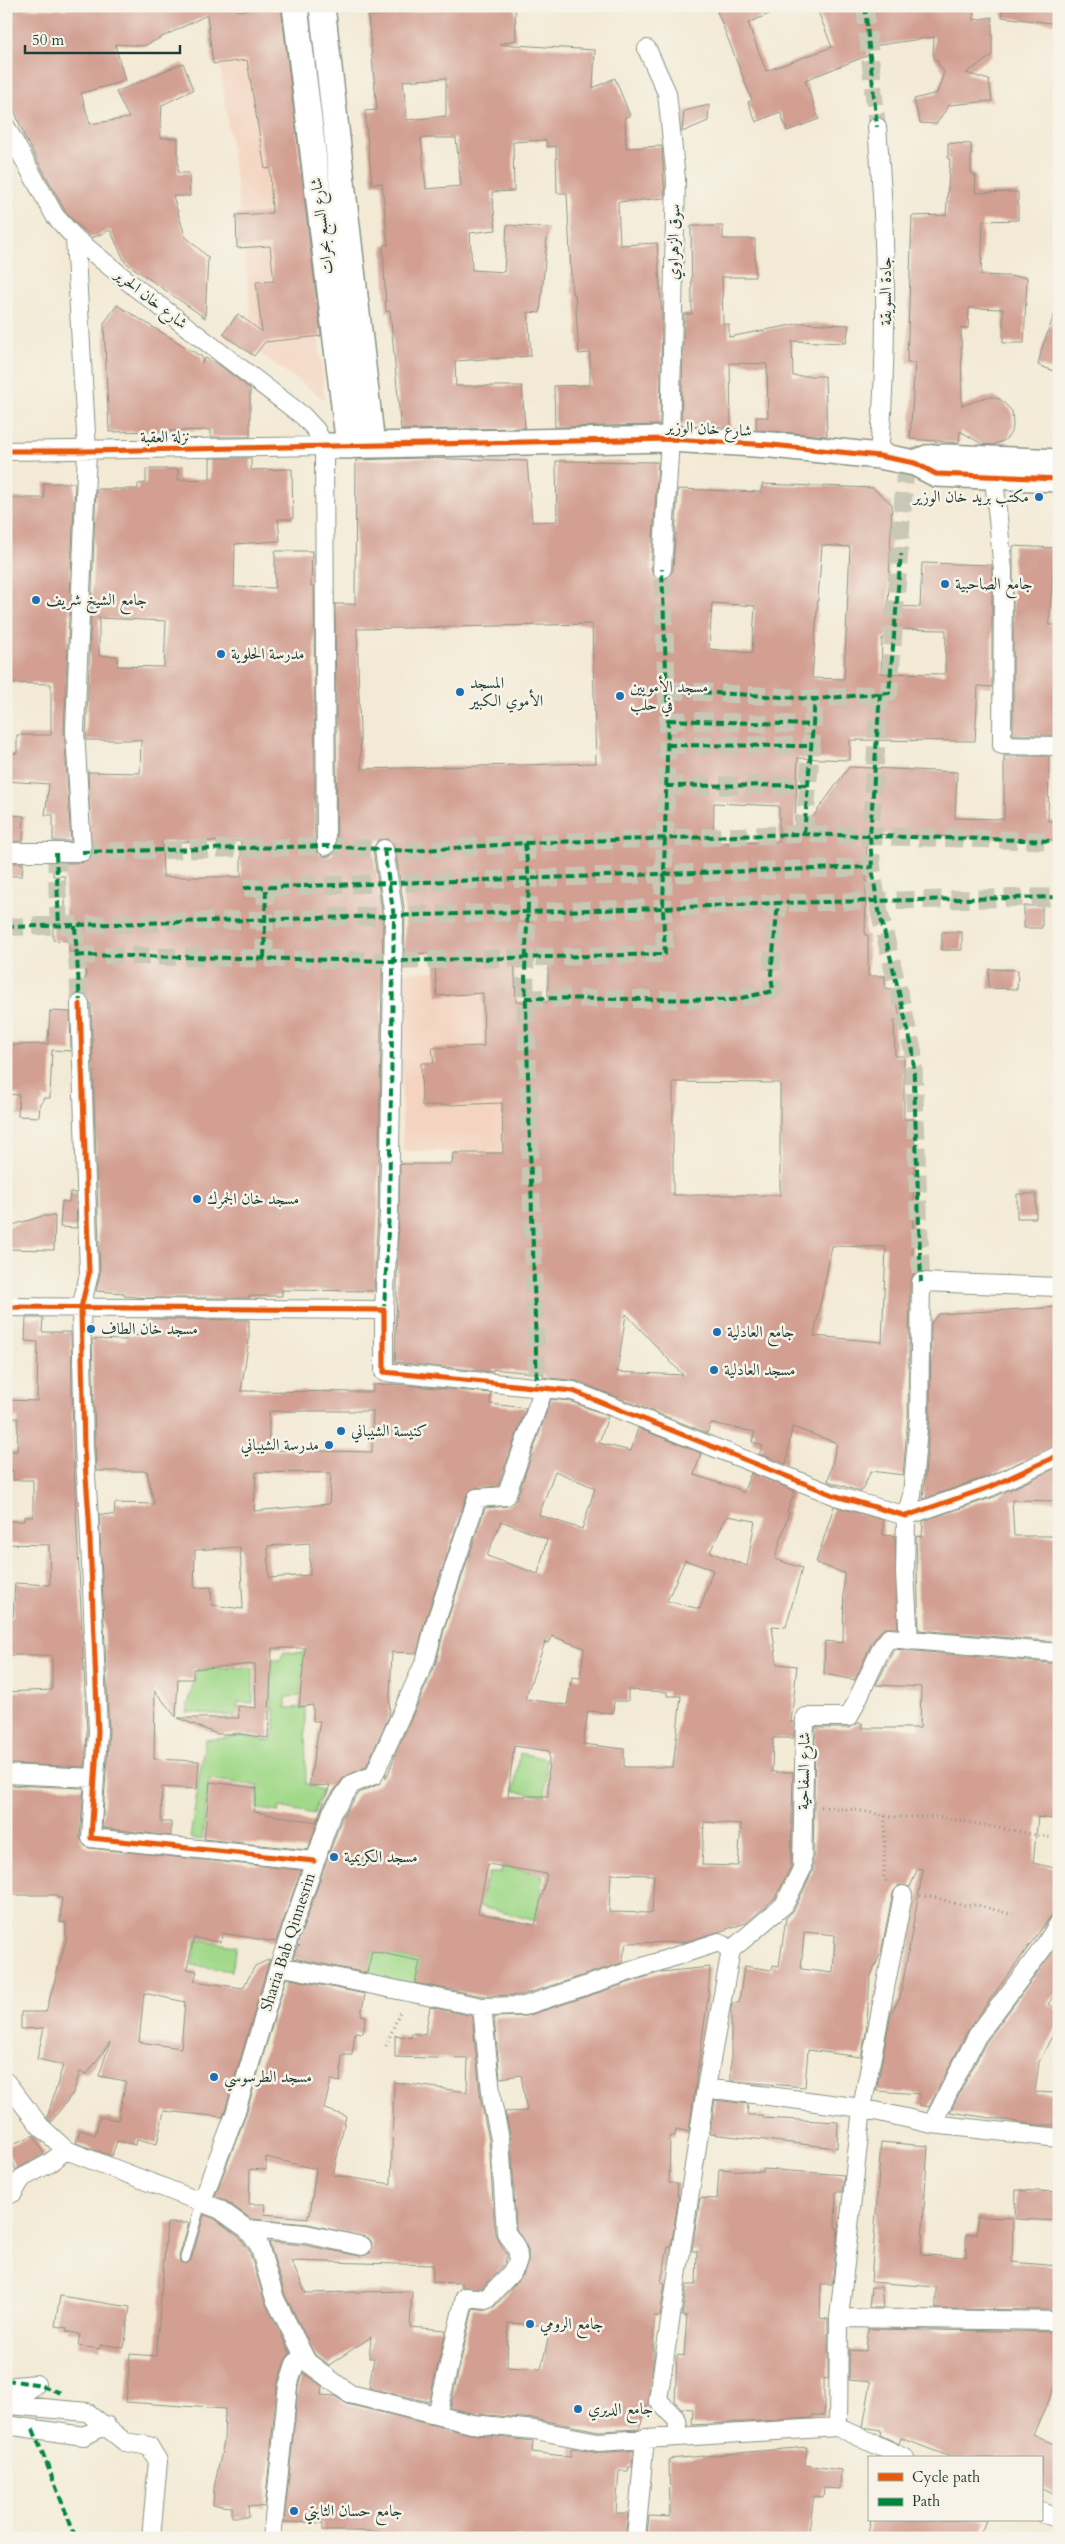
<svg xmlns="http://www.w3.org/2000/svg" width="1065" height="2544" viewBox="0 0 1065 2544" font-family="Cardo,Amiri,serif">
	<rect width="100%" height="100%" fill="#f7f3e8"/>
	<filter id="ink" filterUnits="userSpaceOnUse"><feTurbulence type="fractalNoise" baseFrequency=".02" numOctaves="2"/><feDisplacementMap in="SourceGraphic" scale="10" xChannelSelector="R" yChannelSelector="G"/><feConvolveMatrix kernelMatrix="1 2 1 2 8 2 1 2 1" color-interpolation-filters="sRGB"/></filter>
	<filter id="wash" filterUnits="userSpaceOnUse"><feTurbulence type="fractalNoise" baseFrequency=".0096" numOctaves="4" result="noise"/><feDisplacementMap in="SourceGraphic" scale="20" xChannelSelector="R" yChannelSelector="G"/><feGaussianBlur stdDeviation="1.12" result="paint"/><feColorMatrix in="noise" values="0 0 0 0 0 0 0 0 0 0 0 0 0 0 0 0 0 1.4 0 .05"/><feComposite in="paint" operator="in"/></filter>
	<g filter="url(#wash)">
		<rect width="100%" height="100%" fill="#f3ead5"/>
		<!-- built -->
		<path fill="#f4d3c0" d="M212,6H285L325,400L254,349L242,227Z
			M520,966L524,1152L403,1151L399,973Z"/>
		<!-- green -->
		<path fill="#a1d98a" stroke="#608b5f" d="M284,1652L308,1653L300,1696L286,1697V1708L305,1707L306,1784L322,1790L314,1814L280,1807L279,1812L257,1809L258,1786L209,1779L202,1840L190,1838L205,1740L241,1736L271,1741L275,1728L274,1709H271V1660H280Z
			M253,1667V1703L238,1702L236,1716L186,1712L197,1669Z
			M520,1753L547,1759L545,1796L514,1791Z
			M502,1866L543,1875L536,1921L478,1906L489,1873H501Z
			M196,1940L236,1946L232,1971L192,1965Z
			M372,1951L420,1961L414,1989L366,1980Z"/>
		<g id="blocks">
			<!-- building -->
			<path fill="#d29f92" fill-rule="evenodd" d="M67,6H236L237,11L281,6L321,336L265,342L254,356L223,334L238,314L262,332L256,282L274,281L270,246L237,248L236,215L272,213L270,168L265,169L247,60L213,64L207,15L144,46L115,44L125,81L81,93L90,124L129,118L116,92L183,63L193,90L162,105L160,138H178V173H189L190,196H173L185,236L208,257L205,318L125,262L110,230L92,238L67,214L25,138L6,88V8L66,9Z
				M470,6H515L516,40L499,44L595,50L593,88L615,78L630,116L625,117L626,148L662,146L665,198L618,202L620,245L657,243L662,315L660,425L555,427L554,386L590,385V353L579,354L575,294H572L567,193H557L556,146L547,147L546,140L513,142L514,191L492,192L496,230L470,233L472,270L504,272L507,225L548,228L540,313L528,312L531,356L455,361L456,386H522L525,428L401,430L390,311L386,312L383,245H388L382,183L372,184L365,111L377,110L368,16ZM446,78V116L407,120L403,81ZM421,138H456L461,186L426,189Z
				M715,6H788L748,23L766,71L832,47L816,6H973L974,20L992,17V56L966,73L989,80L992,101L949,105L936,124L920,123L914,99L937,93L944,72L933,55L934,37L866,47L869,55L805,80L819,119L787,131L780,112L756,122L748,102L752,100Z
				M1003,6H1059V24L1002,17Z
				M709,105L708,121L682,132L684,111Z
				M948,143L971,144V173L976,176L975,193L1018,192V220L983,221L981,275L1027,277L1024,343H1003V309L969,308L968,328H961L962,406L986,397H994L1001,400L1012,411L1013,427L1010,434L1005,440L993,445L982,444L960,431L959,443L910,439L915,363H907L912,216L946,215L950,159H948Z
				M691,226H723V239H755V277H722L723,324H729V337L802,323L849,325L846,343L792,341L793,376H825L827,436L756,430V417H768L767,364L730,363L731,427L681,425L684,314H692Z
				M117,305L202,357V363L205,358L221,366L250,389V437H211V430L109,432L104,323Z
				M1057,307H1059V373L1038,365L1042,348Z
				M210,458H251V470L292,469L293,519H278L280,541L235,544L234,587L275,588V551H312L311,586H314L315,846L317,852L326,857L332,855L337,846L335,604H355L356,460L422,458L527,461L532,522L557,521L556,461L658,462L651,568L653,574L661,580L667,578L673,570L678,489L762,492V484L873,488L892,504L888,606L920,607L922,563L992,565V687L978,686L975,741L850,740V760L798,758L794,843L849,767L957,772L955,818L1004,819V756H1049L1048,821H1059V840L867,834L865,935H868V976H885V988L894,989L901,1021H894L895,1056H904V1119H915L912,1259H915L914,1274L910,1282L908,1417L903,1475L871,1471L861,1492L828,1481L837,1443L792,1427L786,1464L759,1454L763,1446L752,1442L755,1432L711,1423L707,1433L577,1381L543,1377L544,1374L493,1369V1372L395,1362L400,1164H452L453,1153H503L502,1103L422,1106L421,1063H434L432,1048L484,1046L483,993L437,996L434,953L404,954L405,915L395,847L387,839L378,840L373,850L383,918L378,1212L374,1291L282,1290V1296H249V1298H148L124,1296V1293L96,1291L100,1274L91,1004L85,995L86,952H69V941L53,940V920H65V876H53V863H82L91,857L88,772L140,773L141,740H86L96,489H138V484L146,483V469H178V480L210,479ZM822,545L850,547L844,679L812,678ZM712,603L755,606L752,653L709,649ZM99,618L166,621L164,667L117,666L118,656H99ZM592,624L596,763L361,769L357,629ZM887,629L946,630L945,674L881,673L882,638H887ZM714,803L779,806V842L713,843ZM241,841V877H163L162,842ZM514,953H548V1002H516ZM673,1082L780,1083V1195H673ZM832,1246L886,1247L882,1342L814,1336ZM626,1314L683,1375L617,1372Z
				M44,483H75L64,730L71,841H53V815H45L49,784L6,781V754L17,753V735H51V684L6,683V498H44Z
				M1013,546L1055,548L1049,625H1059V735H1013Z
				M9,815L24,816L23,841H8Z
				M6,863H23L22,876H6Z
				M1024,906H1042V928H1024Z
				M942,932H962V950H942Z
				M989,969L1018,970L1017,989L988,988Z
				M50,1011L70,1012L71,1051L52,1050L50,1098H43V1102L40,1103L39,1117L18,1116L19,1095L6,1094V1045L48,1044Z
				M70,1192L76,1193L77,1228L60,1227L62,1201L69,1202Z
				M1017,1194H1036V1218H1017Z
				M43,1216H55L54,1250L6,1249V1227Z
				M1059,1307V1445L986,1477L923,1499L930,1418L931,1323L939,1314Z
				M26,1318H43L42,1332H71L73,1449L87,1732L85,1767L9,1764V1745H6V1692L52,1690V1655H6V1620L13,1617L15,1583L50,1585L49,1545L6,1544V1521H24V1517H33V1480H13V1471H6V1451H17L18,1418H6V1400L37,1401L38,1342L25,1341Z
				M148,1319L249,1320V1340L241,1391L373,1392V1385L392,1384L491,1393L490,1404L526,1408L498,1486L476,1488L467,1495L424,1624L417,1653L392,1652L389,1716L366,1767L344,1777L323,1806L308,1850L204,1839L210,1782L257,1788L254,1812L316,1822L330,1785L309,1786L320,1721H313V1705L299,1707L305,1648H272L268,1738L239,1734H217L178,1718H239L238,1706L256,1708L255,1664L193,1669V1679H178L176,1717L155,1691L154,1759L199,1761L197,1789L162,1787L161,1822H171V1836L102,1828L109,1732L99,1514L114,1515L115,1503L154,1504L147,1471H96L92,1339L126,1340L127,1335L148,1336ZM269,1411H373L372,1452L269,1450ZM256,1472L331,1473L329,1504L254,1511ZM310,1543V1575L269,1578L268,1546ZM240,1547L243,1609L212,1605L211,1587L194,1588L195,1550Z
				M551,1399L570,1401L608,1416L599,1443L631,1451L638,1428L701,1453L694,1475L738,1489L743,1493L751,1473L795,1491L787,1512H789L775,1559L802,1568L786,1627L772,1626L777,1664L797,1666L791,1722H794V1738H773L772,1772H793L791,1866L775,1898L746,1923L685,1942L626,1943L622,1963L522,1995L483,1996L415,1983L420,1961L372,1951L367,1973L293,1958L297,1947L300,1946L297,1945L342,1817L359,1793L379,1784L386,1773V1779L395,1755L436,1663L444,1630L485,1508L507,1506L516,1500ZM555,1471L595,1488L582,1529L539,1515ZM727,1516L755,1521L747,1566L710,1552ZM501,1521L547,1539L538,1574L487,1556ZM685,1560L713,1570L700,1609L667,1601ZM552,1636L584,1648L580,1678L572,1677L567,1705L525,1699L545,1642L549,1643ZM628,1690L667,1692V1696H681L673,1767H624V1749L583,1744L588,1711L613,1713L614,1701H628ZM514,1746L549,1751L548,1796H508ZM704,1822L741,1824L738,1866L702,1865ZM488,1864L547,1874L535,1925L478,1913ZM611,1874L654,1875L652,1913L609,1912Z
				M1059,1467V1501L1012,1500L1014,1536H1059V1642L919,1630L916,1536L922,1537L923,1521L994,1497Z
				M834,1506L883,1520V1535L895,1536L898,1628H885L881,1631L872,1642L855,1680L824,1674L825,1641L843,1643L844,1573L816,1563Z
				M894,1649L1059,1664L1056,1710H1059V1820L1038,1817L1033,1863L1059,1869V1912L1050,1917L968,2030L929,2107L919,2105L920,2094L876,2091L891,2013L900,1998L923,1870L918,1868L910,1887L899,1885L893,1893L881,1952L870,1978L866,2033L861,2057L808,2050L805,2087L731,2081V2010L732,2003H739L744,1966L772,1970L773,1965L779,1966L786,1918L794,1910L813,1870L815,1728H849L858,1723H862V1728H920L921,1687L876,1685ZM804,1932L835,1935L833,1973L801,1969Z
				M6,1785L84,1788L80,1838L85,1846L89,1848L301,1870L276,1942L222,1933L221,1942L194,1938L187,1969L197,1971L194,1981L243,1988L255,1966L270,1959L223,2117L164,2111L157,2144L137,2139L136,2145L117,2141L112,2156L76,2143L80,2130L95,2135L100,2117L118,2120L126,2081L99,2076L110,2042L87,2074L80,2072L73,2093L51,2122L47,2118L63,2065L37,2059L44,2028L21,2029V2012H46L66,1940V1923L60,1922L62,1898H57V1895H9V1883H6ZM144,1993L185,2002L181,2048L139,2042Z
				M1059,1943V1989L1048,2004L1059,2010V2022L1039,2062L1035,2092L1056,2093L1059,2125H1038L950,2112L986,2042Z
				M710,1967L708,1997L689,2132L676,2129L675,2136H670L669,2183L678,2184L677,2196H679L671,2247H668L661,2282L665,2283L660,2316H654V2353L648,2404L639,2429L599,2431L535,2419L474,2414L450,2408L473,2308L486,2310L495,2306L523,2275L528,2262V2249L516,2229L511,2138L505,2112L527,2111L521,2075L500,2078L494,2017L527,2016L661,1972ZM508,2323L551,2326L541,2369L507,2367Z
				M286,1978L365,1994L361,2015L366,2016L363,2033L355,2032L352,2055H342L340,2082L331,2080L324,2109L346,2116L333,2175L391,2184L394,2082L467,2092L468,2059L395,2057V2035L411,2038L412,2033L425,2035L430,2007L472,2016L481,2102L489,2140L495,2234L507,2255L505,2263L482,2288L462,2287V2283L433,2282V2265L291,2261L306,2293L412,2291L410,2327L446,2330L429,2402L369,2388L374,2358H369L371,2337L329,2365L315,2355L285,2295L269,2242L304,2245L360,2256L370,2253L372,2243L369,2238L308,2224L251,2219L225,2200L215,2196L245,2117ZM266,2157L316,2169L310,2214H308V2218L264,2214L265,2204H249L250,2169L266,2170Z
				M715,2100L748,2104L747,2115H763V2118L838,2122L837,2148L710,2134Z
				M34,2135L44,2154L16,2170L6,2147Z
				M881,2142L928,2146L921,2255L966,2257V2234H977V2217L1013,2218L1012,2262L1059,2266V2310L936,2309V2287L871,2282Z
				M719,2169L763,2172V2169L844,2175L842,2192H836L835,2228H838L832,2284H821L820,2318L828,2319V2379L824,2378V2415H812V2418L692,2425L693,2409L681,2408L675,2402L677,2355L684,2356L687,2316H682L687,2285H696L697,2251H692L700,2198L717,2199Z
				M1016,2190L1059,2192V2221L1015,2219Z
				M204,2215L214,2218L239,2237L249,2250L265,2302L290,2353L285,2361L277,2385L265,2507L248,2506L249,2517H232V2507L213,2505L214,2488L224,2441L225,2409L126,2402L130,2354L156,2356L167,2223H189L179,2257L180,2262L186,2264L191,2260Z
				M871,2287H881L883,2308H869Z
				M60,2296L130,2307L124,2348L101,2344L100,2349L78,2346L80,2334L66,2331L67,2328L55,2326Z
				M868,2329L1059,2332V2379L1033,2434L1059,2446V2496L1041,2487V2458H953L901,2438L899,2444L880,2435L881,2430L863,2427L871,2382L849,2380V2350L866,2351Z
				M303,2373L322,2386L321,2395L335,2396L347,2404L470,2434L533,2441L532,2452L571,2457V2448L598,2453L633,2450L632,2467H629L628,2471H619L616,2513H628L625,2538H378L379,2531H323V2523L284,2522L298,2388Z
				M807,2447L805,2465L841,2470L840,2489L824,2488L823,2497L814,2496L808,2538H670V2536L647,2534L649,2516L670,2517L669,2459Z
				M871,2520H986L979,2538H867Z"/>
		</g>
	</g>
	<g filter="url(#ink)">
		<use href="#blocks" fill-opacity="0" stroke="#899484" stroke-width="1"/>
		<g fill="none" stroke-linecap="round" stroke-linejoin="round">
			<!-- street-tunnel -->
			<path stroke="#c9c7b5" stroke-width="18" stroke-dasharray="18 9" stroke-linecap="butt" d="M865,6L877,127
				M667,690L815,699L889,693L906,461
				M880,693L870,836L872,867L877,902L913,1051L921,1282
				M668,720L813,725
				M667,745L812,746
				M666,786L808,785
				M804,834L815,699
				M525,843L529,880L525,972L537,1387
				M82,852L326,846L410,851L525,843L797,834L1059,841
				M56,853L59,927
				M244,888L872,867
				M75,926L80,1004
				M6,927L663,908L778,903L1059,897
				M77,955L394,961L665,954L663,908L668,720L662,569
				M264,958L266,888
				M525,998L732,1000L773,991L771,974L778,903"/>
			<defs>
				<path id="lane" d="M185,2258L201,2203"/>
				<path id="street" d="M647,49L667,93L676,179L670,439L662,569
					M6,127L55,216L75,238L135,287L303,416L316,430L324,446L326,846
					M877,127C887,237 888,345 879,456
					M6,451L324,446
					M994,478L1003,570L1002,745L1059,746
					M384,849L394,917L389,1212L384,1310
					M6,852H82L75,730L87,451L75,238
					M80,1004L89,1274L81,1308L84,1449L89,1517L98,1732L91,1838L314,1861
					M6,1307L384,1310V1372L573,1391L836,1496L906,1516L990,1487L1059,1455
					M909,1641L905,1573L906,1516L912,1495L919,1418L921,1282L1059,1287
					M6,1774L95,1778
					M731,1950L784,1905L802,1869L805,1717H849L882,1647L889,1638L1059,1653
					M279,1966L482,2007L524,2006L719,1942L731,1950L706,2088L658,2400L677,2420L679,2436
					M6,2082L40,2126L66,2150L219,2209L247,2229L259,2245L275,2299L307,2362L350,2394L472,2424L535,2430L598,2442L838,2427L905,2458
					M706,2088L862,2108L932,2124L1059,2138
					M932,2124L977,2036L1043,1948L1059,1923
					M13,2193L22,2178L48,2164L66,2150
					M201,2203L235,2114L279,1966L332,1812L352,1784L374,1775L426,1659L434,1627L477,1498L506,1496L544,1388
					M247,2229L306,2234L362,2246
					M839,2318L1059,2321
					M6,2387L36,2384L10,2405L87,2412L125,2442L149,2446L158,2461L151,2538
					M437,2415L465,2297L487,2299C506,2274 535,2265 506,2233L500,2139L492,2101L482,2007
					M6,2425L84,2436L106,2425
					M838,2427L839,2318L862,2108L903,1895
					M1041,2512L1059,2519
					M272,2538L288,2386L295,2364L303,2354
					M636,2538L645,2438"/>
				<path id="secondary" d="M295,6L349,446
					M322,6L372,445
					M324,446L670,439L772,445L879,456L915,463L936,474L1059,479
					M915,463L927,458L945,457L1059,462"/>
			</defs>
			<!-- lane casing -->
			<use href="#lane" stroke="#899484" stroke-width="11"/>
			<!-- street casing -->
			<use href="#street" stroke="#899484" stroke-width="20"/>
			<!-- secondary casing -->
			<use href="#secondary" stroke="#899484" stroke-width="28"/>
			<!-- path -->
			<path stroke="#899484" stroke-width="3" stroke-dasharray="1 4" stroke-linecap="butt" d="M821,1807L857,1810L891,1817H941L1053,1838
				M885,1816L884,1879L888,1883
				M920,1896L933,1897L960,1905H978L1013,1915
				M386,2046L401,2009"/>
			<!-- lane -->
			<use href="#lane" stroke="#fff" stroke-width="9"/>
			<!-- street -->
			<use href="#street" stroke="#fff" stroke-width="18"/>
			<!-- secondary -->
			<use href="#secondary" stroke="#fff" stroke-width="25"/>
			<!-- quiet -->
			<path stroke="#00873e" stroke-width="4" stroke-dasharray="8 4" stroke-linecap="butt" d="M865,6L877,127
				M667,690L815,699L889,693L901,554
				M880,693L870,836L872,867L877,902L913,1051L921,1282
				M668,720L813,725
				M667,745L812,746
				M666,786L808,785
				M804,834L815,699
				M525,843L529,880L525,972L537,1387
				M384,849L394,917L389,1212L384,1310
				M82,852L326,846L410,851L525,843L797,834L1059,841
				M56,853L59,927
				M244,888L872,867
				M75,926L80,1004
				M6,927L663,908L778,903L1059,897
				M77,955L394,961L665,954L663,908L668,720L662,569
				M264,958L266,888
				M525,998L732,1000L773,991L771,974L778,903
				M6,2380L36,2384L64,2394
				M33,2429L76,2538"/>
			<defs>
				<path id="cycleway" d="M6,451H87L670,439L772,445L879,456L915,463L936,474L1059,479
					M80,1004L89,1274L81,1308L84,1449L89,1517L98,1732L91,1838L314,1861
					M6,1307L384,1310V1372L573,1391L836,1496L906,1516L990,1487L1059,1455"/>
			</defs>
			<!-- cycleway casing -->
			<use href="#cycleway" stroke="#f7f3e8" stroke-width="8"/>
			<!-- cycleway -->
			<use href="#cycleway" stroke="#e8590c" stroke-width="5"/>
		</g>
	</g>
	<!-- markers -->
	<g fill="#1f6fb2" stroke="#f7f3e8" stroke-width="2">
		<circle cx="1039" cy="497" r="5"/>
		<circle cx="945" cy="584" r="5"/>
		<circle cx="36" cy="600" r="5"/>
		<circle cx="221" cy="654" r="5"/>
		<circle cx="460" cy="692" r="5"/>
		<circle cx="620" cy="696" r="5"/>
		<circle cx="197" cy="1199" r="5"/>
		<circle cx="91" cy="1329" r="5"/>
		<circle cx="717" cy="1332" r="5"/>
		<circle cx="714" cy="1370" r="5"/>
		<circle cx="341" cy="1431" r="5"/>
		<circle cx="329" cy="1445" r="5"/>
		<circle cx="334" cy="1857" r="5"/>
		<circle cx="214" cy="2077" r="5"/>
		<circle cx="530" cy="2324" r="5"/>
		<circle cx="578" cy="2409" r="5"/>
		<circle cx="294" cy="2511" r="5"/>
	</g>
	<g text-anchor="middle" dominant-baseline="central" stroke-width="5" stroke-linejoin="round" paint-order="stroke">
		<!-- street labels -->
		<g font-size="16" fill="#1f3d34" stroke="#f7f3e8">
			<text transform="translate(322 226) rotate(-97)">شارع السبع بحرات</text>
			<text transform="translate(674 242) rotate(-89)">سوق الزهراوي</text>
			<text transform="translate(886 291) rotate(-90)">جادة السويقة</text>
			<text transform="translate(151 299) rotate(38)">شارع خان الحرير</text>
			<text transform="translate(709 429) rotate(3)">شارع خان الوزير</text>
			<text transform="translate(165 437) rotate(-1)">نزلة العقبة</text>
			<text transform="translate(804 1771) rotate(-89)">شارع السفاحية</text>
			<text transform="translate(288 1942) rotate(-72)">Sharia Bab Qinnesrin</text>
		</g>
		<!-- poi labels -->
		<g font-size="16" fill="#1f3d34" stroke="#f7f3e8" text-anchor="start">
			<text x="1029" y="497" text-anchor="end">مكتب بريد خان الوزير</text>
			<text x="955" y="584">جامع الصاحبية</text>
			<text x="46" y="600">جامع الشيخ شريف</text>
			<text x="231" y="654">مدرسة الحلوية</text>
			<text x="470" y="683">المسجد<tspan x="470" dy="18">الأموي الكبير</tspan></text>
			<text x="630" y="687">مسجد الأمويين<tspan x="630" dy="18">في حلب</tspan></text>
			<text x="207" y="1199">مسجد خان الجمرك</text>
			<text x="101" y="1329">مسجد خان الطاف</text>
			<text x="727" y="1332">جامع العادلية</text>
			<text x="724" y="1370">مسجد العادلية</text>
			<text x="351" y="1431">كنيسة الشيباني</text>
			<text x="319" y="1445" text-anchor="end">مدرسة الشيباني</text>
			<text x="344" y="1857">مسجد الكريمية</text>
			<text x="224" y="2077">مسجد الطرسوسي</text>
			<text x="540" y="2324">جامع الرومي</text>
			<text x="588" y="2409">جامع الديري</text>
			<text x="304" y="2511">جامع حسان الثابتي</text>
		</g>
	</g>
	<!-- margin -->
	<rect width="1065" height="2544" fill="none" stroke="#f7f3e8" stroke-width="25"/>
	<!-- legend -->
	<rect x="868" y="2456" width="175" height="65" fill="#f7f3e8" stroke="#a1aaa0"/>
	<rect x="878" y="2473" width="25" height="8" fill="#e8590c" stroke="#a1aaa0"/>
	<text x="912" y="2482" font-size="15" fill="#1f3d34">Cycle path</text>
	<rect x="878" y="2498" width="25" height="8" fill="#00873e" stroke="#a1aaa0"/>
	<text x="912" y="2506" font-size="15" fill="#1f3d34">Path</text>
	<!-- scale -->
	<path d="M25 45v8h155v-8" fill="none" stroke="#1f3d34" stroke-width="2.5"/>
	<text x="32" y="45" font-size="15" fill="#1f3d34" stroke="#f7f3e8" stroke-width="4" paint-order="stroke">50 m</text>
</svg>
